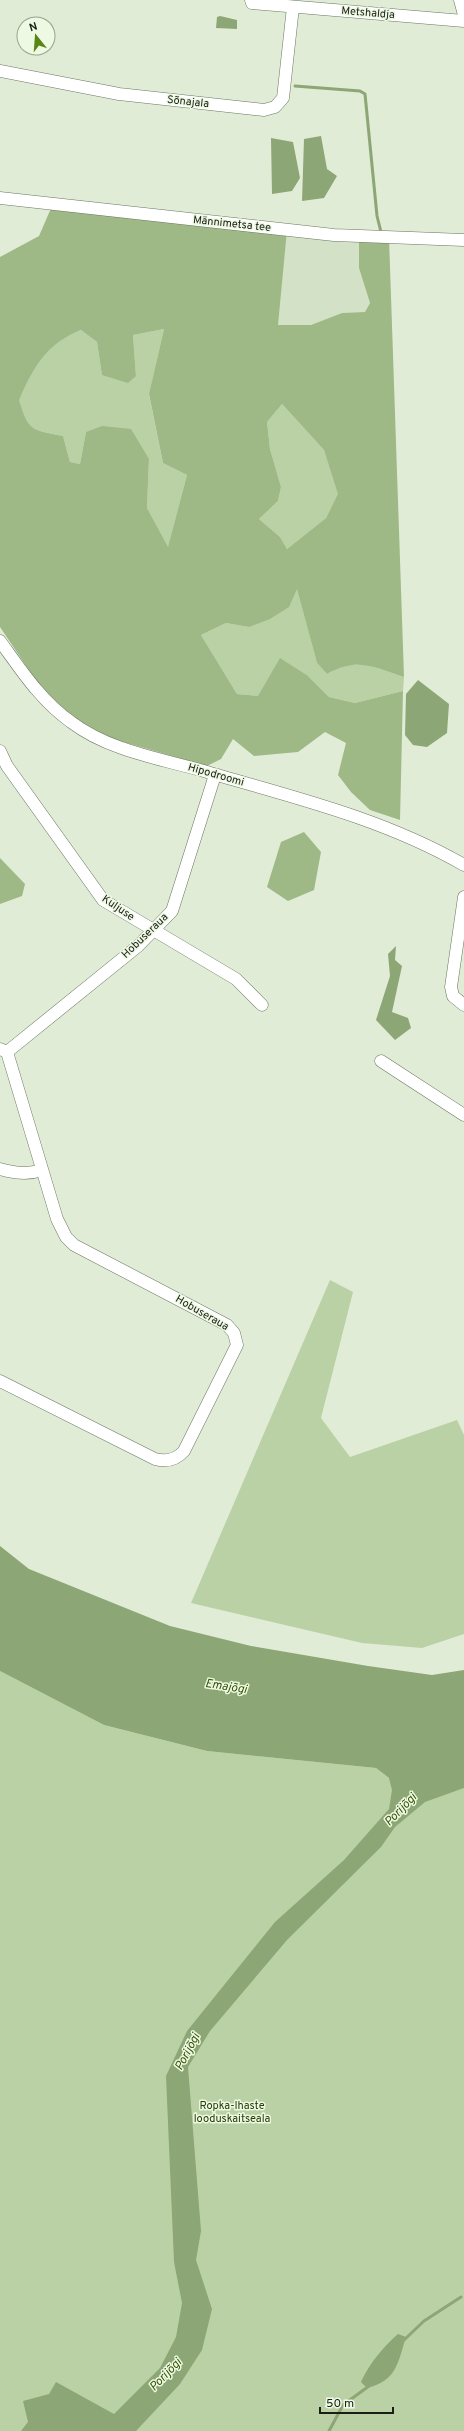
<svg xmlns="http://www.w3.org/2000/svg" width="464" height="2431" viewBox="0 0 464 2431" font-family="Overpass,sans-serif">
	<rect width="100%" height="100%" fill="#e0ecd6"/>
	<!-- built -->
	<path fill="#d3e2c6" d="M287,230L359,237V268L370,303L365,312L342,313L311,325H277Z"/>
	<!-- green -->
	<path fill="#bad1a6" d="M164,329L149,395L163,463L187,475L168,548L147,508L149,459L86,432L80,464L70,462L63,436C32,430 28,431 18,400C33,368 46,344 81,330L97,342L102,375L136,376L133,335Z
		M282,404L324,450L339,494L326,518L287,549L280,537L259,519L278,501L281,487L270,449L267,422Z
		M297,588L317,663L327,674L342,665H368L404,677L403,691L355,703L329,697L308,676L258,696L237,694L201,635L226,623L249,627Z
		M330,1280L353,1292L321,1418L350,1457L457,1420L464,1435V1634L422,1648L362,1643L191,1603Z
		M0,1671L104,1725L207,1751L376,1768L389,1778L445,1794L464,1788V2431H0Z"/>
	<!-- forest -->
	<path fill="#9eb886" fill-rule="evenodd" d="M52,206L287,230L278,325H311L342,313L365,312L370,303L359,268V237L389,238L404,677C373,667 357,657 327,674L317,663L297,589L289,607L270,619L249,627L226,623L201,635L237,694L258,696L280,658L308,676L329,697L355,703L403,691L400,820L370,810L351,792L338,775L346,743L325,732L298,752L254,756L233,739L221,759L207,766L113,739L73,718L41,688L0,627V257L39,236ZM164,329L149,394L163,463L187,475L168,547L147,508L149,459L131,429L102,426L86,432L80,464L70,462L63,436C32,430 28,431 19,400C33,368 46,344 81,330L97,342L102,375L128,383L136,376L133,335ZM282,404L324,450L338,494L326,518L287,549L280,537L259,519L278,501L281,487L270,449L267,422Z
		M304,832L321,852L314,890L288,901L267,887L281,842Z
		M0,858L25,884L22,896L0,904Z"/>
	<!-- water -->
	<path fill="#8da675" d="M220,16L237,20V29L216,28L217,17Z
		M321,136L327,169L337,176L324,198L302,201L304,139Z
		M271,138L293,142L300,178L292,191L272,194Z
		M418,680L449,704L447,733L427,747L413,745L405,735L406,694Z
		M396,946L395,960L402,966L392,1012L408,1018L411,1028L395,1040L376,1020L390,976L388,954Z
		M0,1546L29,1569L170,1626L251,1646L368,1666L432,1675L464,1670V1788L425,1802L395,1827L381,1847L287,1940L210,2031L188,2067L201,2231L196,2260L212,2309L202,2350L180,2384L136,2431H21L28,2422L23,2401L49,2394L56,2382L114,2414L160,2368L176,2337L182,2303L174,2262L166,2076L187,2031L275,1922L344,1860L389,1809L392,1790L389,1778L376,1768L207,1751L104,1725L0,1671Z
		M398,2334L406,2337C398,2362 397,2381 367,2388L361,2382C369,2364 383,2347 398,2334Z"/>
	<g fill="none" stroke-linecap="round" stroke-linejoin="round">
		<!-- stream -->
		<path stroke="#8da675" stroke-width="3" d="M295,86L360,91L365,94L377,216L381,232
			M404,2340L424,2321L461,2297
			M329,2431L343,2405L369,2386"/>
		<defs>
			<path id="minor" d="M251,0L252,3L464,21
				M460,0L464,15
				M0,71L119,94L264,110L275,107L283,98L293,7
				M0,198L334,235L464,240
				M0,641C21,670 41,701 71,722C108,750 157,758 200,770C289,796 383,818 464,865
				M0,751L7,766L103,900L236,979L262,1005
				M464,897L451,987L453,996L464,1005
				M0,1049L7,1052L57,1219L66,1237L74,1245L227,1325L234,1333L237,1345L184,1451C176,1460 166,1462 155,1459L0,1381
				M7,1052L138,946L172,911L215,775
				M381,1061L464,1115
				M0,1169C15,1173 27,1175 42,1170"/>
		</defs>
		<!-- minor casing -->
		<use href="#minor" stroke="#6c7663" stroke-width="13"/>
		<!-- minor -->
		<use href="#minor" stroke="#fff" stroke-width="12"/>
	</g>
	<g text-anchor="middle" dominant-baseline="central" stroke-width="3" stroke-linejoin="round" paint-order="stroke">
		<!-- street labels -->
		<g font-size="11" fill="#1a1e17" stroke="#eef9e3">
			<text transform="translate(368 13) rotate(5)">Metshaldja</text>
			<text transform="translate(188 102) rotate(6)">Sõnajala</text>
			<text transform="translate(232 224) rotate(6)">Männimetsa tee</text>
			<text transform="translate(216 775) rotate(16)">Hipodroomi</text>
			<text transform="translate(118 908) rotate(34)">Kuljuse</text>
			<text transform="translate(145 936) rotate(-44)">Hobuseraua</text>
			<text transform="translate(202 1313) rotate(30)">Hobuseraua</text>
		</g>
		<!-- park labels -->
		<g font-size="11" fill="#253c04" stroke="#eef9e3">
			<text x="232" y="2106">Ropka-Ihaste<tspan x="232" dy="13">looduskaitseala</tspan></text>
		</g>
		<!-- water labels -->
		<g font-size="12" font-style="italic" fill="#335102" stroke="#eef9e3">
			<text transform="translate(226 1687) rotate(9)">Emajõgi</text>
			<text transform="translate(401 1810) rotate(-46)">Porijõgi</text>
			<text transform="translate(188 2052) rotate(-62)">Porijõgi</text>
			<text transform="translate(166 2375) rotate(-46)">Porijõgi</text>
		</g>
	</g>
	<!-- north arrow -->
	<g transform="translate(36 36) rotate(343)"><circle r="19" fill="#eef9e3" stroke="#99a191"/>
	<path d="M0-3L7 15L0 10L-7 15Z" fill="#588514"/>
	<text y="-6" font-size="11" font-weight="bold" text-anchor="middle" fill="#1a1e17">N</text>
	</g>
	<!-- scale -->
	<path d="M320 2407v6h73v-6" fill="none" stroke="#1a1e17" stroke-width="2"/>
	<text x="326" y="2407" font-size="12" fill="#1a1e17" stroke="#eef9e3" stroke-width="3" paint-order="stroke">50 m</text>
</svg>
